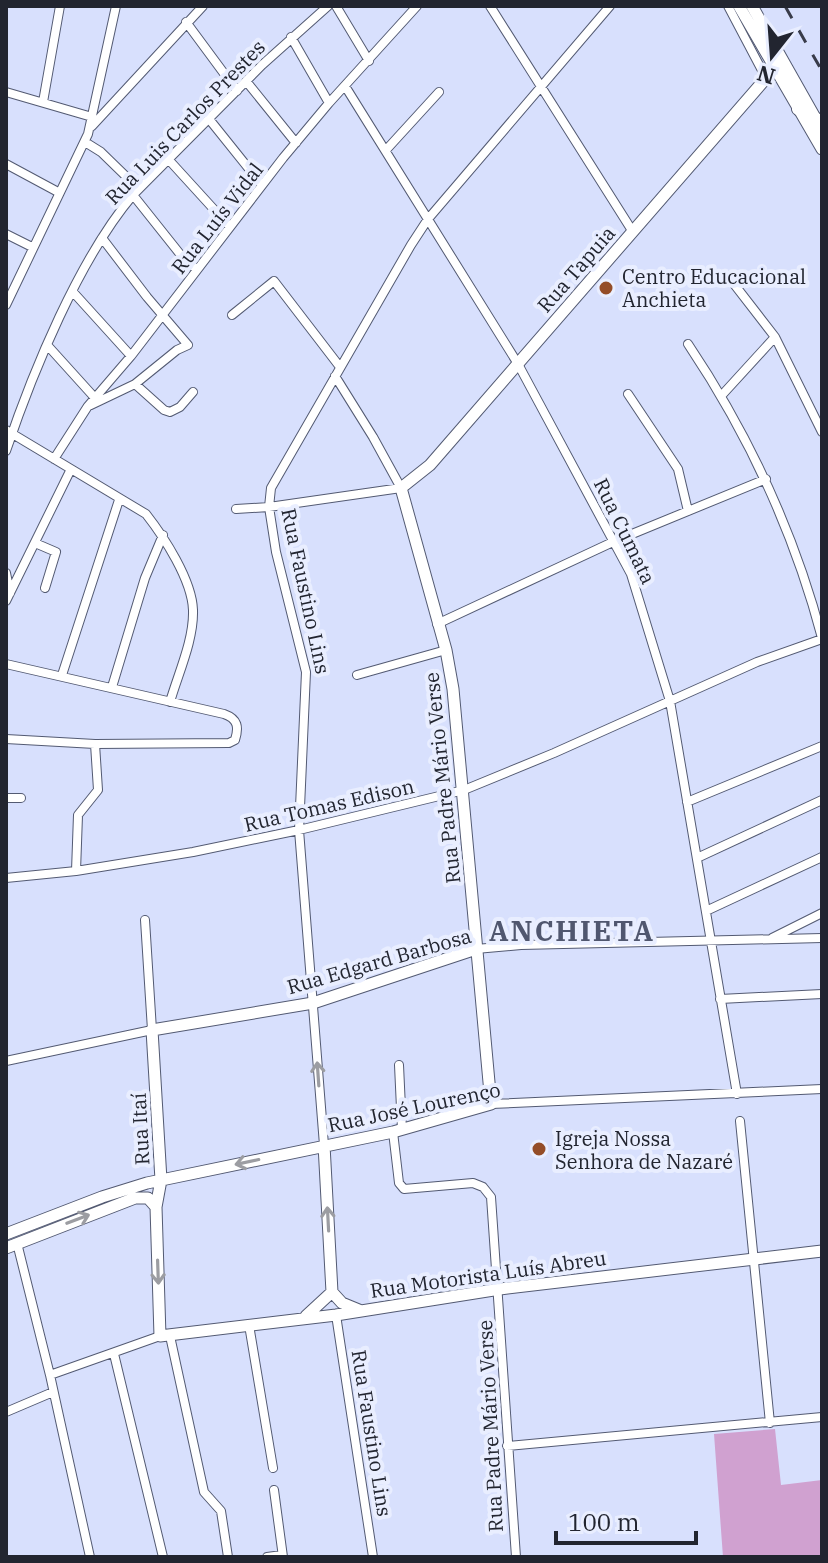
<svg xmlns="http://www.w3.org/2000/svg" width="828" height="1563" viewBox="0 0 828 1563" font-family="'IBM Plex Serif',serif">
	<rect width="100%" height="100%" fill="#d8e0fd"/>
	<!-- green -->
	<path fill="#d0a1d0" d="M775,1429L781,1485L822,1480V1557H723L714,1434Z"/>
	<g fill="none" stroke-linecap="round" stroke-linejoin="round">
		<defs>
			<path id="street" d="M336,6L369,61
				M490,6L633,232
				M728,6L766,78
				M186,22L237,91
				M291,37L329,103
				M246,81L296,143
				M345,86L518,364L631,574L670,701L737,1094
				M6,92L92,117
				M43,102L60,6
				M209,119L262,185
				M92,126L203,6
				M85,142L101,152L139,189
				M386,150L439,92
				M168,159L230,227
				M6,164L58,192
				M133,195L184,259L196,269
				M6,234L32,247
				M73,292L131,356
				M6,305L88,134L116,6
				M232,315L274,281L340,367
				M775,337L822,432
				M688,344C749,435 794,532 822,638
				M48,346L95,398
				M135,384L164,410L170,412L180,407L193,392
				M628,394L678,469L688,511
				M722,395L775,337L727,275
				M91,405L135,384L177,350L188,345L147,297L102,238
				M6,430L146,514C164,537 192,580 193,610C194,640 178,674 170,702
				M6,451C33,371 79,259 133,195L262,65L328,6
				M54,459L88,406L131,356L283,158L329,103L417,6
				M236,509L269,507L401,488L373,437L335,376
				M35,543L56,552L45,588
				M6,573L10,593
				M6,601L71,469
				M437,624L615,541L766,479
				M6,664L224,714C238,719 239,727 235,740L229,743L95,744L6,739
				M62,675L119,500
				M357,675L446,650
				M112,687L145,578L163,535
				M6,798H21
				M687,802L822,746
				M697,858L822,800
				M76,871L78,815L98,790L95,744
				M6,878L76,871L193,852L299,830L464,790L554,753L757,662L822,639
				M706,911L822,857
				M772,938L822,913
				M476,949L521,945L822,938
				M720,999L822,994
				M6,1061L152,1030L145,920
				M399,1065L402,1130
				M491,1104L822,1089
				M740,1121L770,1423
				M393,1132L399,1183L404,1189L473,1183L483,1187L491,1197L516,1557
				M324,1145L299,830L306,672L276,552L269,507L271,488L411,245L428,219L610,6
				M17,1243L50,1375L90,1557
				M336,1315L373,1557
				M249,1325L273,1468
				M170,1336L204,1492L221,1511L228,1557
				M114,1354L163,1557
				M50,1375L160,1336
				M6,1412L53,1392
				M507,1446L822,1417
				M274,1490L283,1557
				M267,1557L282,1555"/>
			<path id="secondary" d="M739,6L822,149
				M752,6L822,130
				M476,949L313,1003L152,1030L161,1180L156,1207L160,1336L336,1315L500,1289L822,1251
				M324,1145L332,1292L342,1303L359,1310
				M6,1234L102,1197L147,1183L393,1132L491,1104L453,689L446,650L401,488L430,465L774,69
				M6,1248L135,1198H148L156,1207
				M306,1316L332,1292"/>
			<path id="primary" d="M798,109L822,122"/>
		</defs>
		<!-- street casing -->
		<use href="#street" stroke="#535a72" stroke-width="10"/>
		<!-- secondary casing -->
		<use href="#secondary" stroke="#535a72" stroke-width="13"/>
		<!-- primary casing -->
		<use href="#primary" stroke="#535a72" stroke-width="14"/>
		<!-- street -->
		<use href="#street" stroke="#fff" stroke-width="8"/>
		<!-- secondary -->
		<use href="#secondary" stroke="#fff" stroke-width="11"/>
		<!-- primary -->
		<use href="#primary" stroke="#fff" stroke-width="12"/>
		<!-- rail -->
		<path stroke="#393c4a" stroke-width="3" stroke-dasharray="14 14" stroke-linecap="butt" d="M785,6L822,71"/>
	</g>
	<!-- one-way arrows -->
	<defs><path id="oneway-shaft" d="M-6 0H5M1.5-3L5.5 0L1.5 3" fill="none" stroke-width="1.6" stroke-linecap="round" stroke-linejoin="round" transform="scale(2)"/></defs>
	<g stroke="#9c9da2">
		<use href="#oneway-shaft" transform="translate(318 1074) rotate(-94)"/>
		<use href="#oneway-shaft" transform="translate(247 1162) rotate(168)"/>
		<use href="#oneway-shaft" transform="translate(78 1219) rotate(-21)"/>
		<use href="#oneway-shaft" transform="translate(328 1219) rotate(-93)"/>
		<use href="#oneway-shaft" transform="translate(158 1272) rotate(88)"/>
	</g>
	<!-- markers -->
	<g fill="#944d28" stroke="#e9eeff" stroke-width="3">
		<circle cx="606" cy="288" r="8"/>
		<circle cx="539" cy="1149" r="8"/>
	</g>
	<g text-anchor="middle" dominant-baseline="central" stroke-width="8" stroke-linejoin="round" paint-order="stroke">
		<!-- street labels -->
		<g font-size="20" fill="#222530" stroke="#e9eeff">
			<text transform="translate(185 122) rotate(-46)">Rua Luis Carlos Prestes</text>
			<text transform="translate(217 218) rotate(-52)">Rua Luís Vidal</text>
			<text transform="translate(576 269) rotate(-49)">Rua Tapuia</text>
			<text transform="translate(625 531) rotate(64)">Rua Cumata</text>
			<text transform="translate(306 591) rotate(78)">Rua Faustino Lins</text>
			<text transform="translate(442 778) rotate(-96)">Rua Padre Mário Verse</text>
			<text transform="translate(329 805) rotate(-13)">Rua Tomas Edison</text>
			<text transform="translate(379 961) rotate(-16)">Rua Edgard Barbosa</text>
			<text transform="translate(414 1107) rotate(-12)">Rua José Lourenço</text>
			<text transform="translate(140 1129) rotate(-93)">Rua Itaí</text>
			<text transform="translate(488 1274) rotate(-8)">Rua Motorista Luís Abreu</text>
			<text transform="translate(490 1426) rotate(-93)">Rua Padre Mário Verse</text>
			<text transform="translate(372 1433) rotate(81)">Rua Faustino Lins</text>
		</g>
		<!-- poi labels -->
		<g font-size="20" fill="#222530" stroke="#e9eeff" text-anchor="start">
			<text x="622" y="276">Centro Educacional<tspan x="622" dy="23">Anchieta</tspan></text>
			<text x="555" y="1138">Igreja Nossa<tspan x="555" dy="23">Senhora de Nazaré</tspan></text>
		</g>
		<!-- district labels -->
		<g font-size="28" font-weight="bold" letter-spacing="2" fill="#50576f" stroke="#e9eeff">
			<text x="572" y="930">ANCHIETA</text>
		</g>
	</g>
	<!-- border -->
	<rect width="828" height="1563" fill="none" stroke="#222530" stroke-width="16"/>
	<!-- north arrow -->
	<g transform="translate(772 56) rotate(197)" stroke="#e9eeff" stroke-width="6" paint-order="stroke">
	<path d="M0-6L14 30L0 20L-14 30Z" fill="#222530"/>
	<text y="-12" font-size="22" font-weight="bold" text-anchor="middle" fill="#222530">N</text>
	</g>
	<!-- scale -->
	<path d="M556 1531v12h140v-12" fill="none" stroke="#222530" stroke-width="4"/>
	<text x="568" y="1531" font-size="24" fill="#222530" stroke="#e9eeff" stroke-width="6" paint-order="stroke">100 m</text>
</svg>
